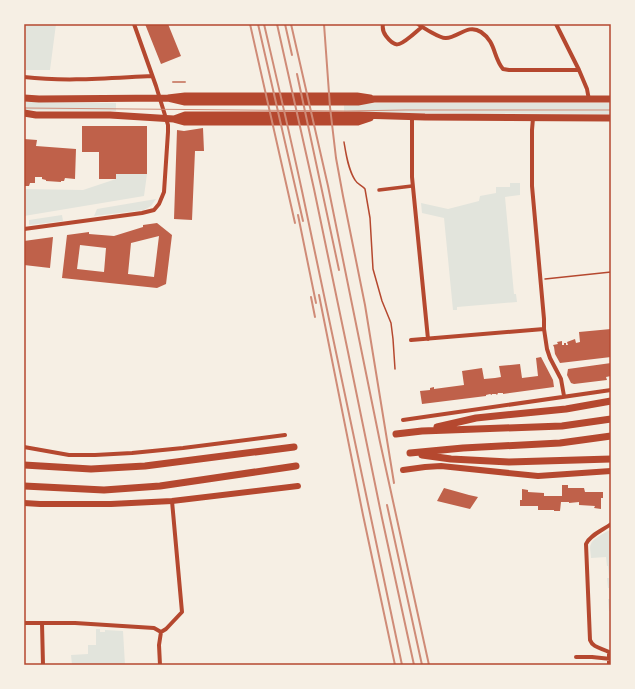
<svg xmlns="http://www.w3.org/2000/svg" width="635" height="689" viewBox="0 0 635 689" font-family="'Nunito Sans',sans-serif">
	<rect width="100%" height="100%" fill="#f6efe4"/>
	<!-- green -->
	<path fill="#e2e4dc" d="M24,24H56L50,70H24Z
		M24,102L116,103V111L24,110Z
		M377,103H611V114L344,113V105L363,104Z
		M116,174H147L144,196L24,216V189L83,190L116,179Z
		M510,183H520V195L505,197L514,294H516L517,302L457,307V310H453L444,218L422,213L421,203L448,209L479,201L480,196L496,193V187H510Z
		M156,199L151,206L144,210L94,216L97,209Z
		M62,215L63,221L29,225V220Z
		M610,530L611,537V622V612L609,611L608,599H610L609,588H608L607,578H609L608,566H607L606,557L591,558C591,554 589,547 591,544C592,539 606,532 610,530Z
		M96,629H100V632H105V630L123,631L125,665H72L71,655L88,654V645H96Z"/>
	<!-- building -->
	<path fill="#bf614a" fill-rule="evenodd" d="M145,24H168L181,56L161,64Z
		M82,126H147V174H116V179H99V152H82Z
		M203,128L204,151H195L192,220L174,219L177,130L184,131Z
		M24,139L37,140L36,146L76,149L75,179L65,178L64,181H61V182L46,181V180L42,179V177H35V183H30L29,186H24Z
		M157,223L172,235L166,284L157,288L62,278L67,235L89,232V234L114,236L143,227V225ZM159,236L154,277L128,274L131,243ZM80,245L106,248L104,272L77,269Z
		M53,237L50,268L24,265V241Z
		M611,329V357L560,363L555,354L554,347L553,345L558,344L557,342L562,341V345H564V343H566V345H568L567,342L575,339L576,343L580,342L579,332Z
		M541,357L553,380L554,387L503,394V393H498L497,395L496,394H492V395L490,394L486,395V396L422,404L420,391L430,390V388L434,387V389L464,385L462,371L482,368L484,379L495,378L501,377L499,366L520,364L522,378L538,376L536,358Z
		M611,363V376L606,377L607,380L574,384L571,383L567,375L568,369Z
		M562,485H568V488H584L585,492H603V498H601V509L594,508L595,506L579,505V502L569,503V502H561L560,511H554V510H538V506H520V500H522V489L528,490V492L544,493V496H562Z
		M444,488L469,495L478,497L470,509L437,501Z"/>
	<g fill="none" stroke-linecap="round" stroke-linejoin="round">
		<!-- path -->
		<path stroke="#b5482f" stroke-width="1.5" d="M344,142C346,154 348,169 355,180C357,184 362,185 365,189L370,218L373,269L382,301L391,323L393,339L395,369
			M545,279L611,272"/>
		<!-- pedestrian -->
		<path stroke="#b5482f" stroke-width="3.5" d="M379,190L412,186"/>
		<!-- minor -->
		<path stroke="#b5482f" stroke-width="4" d="M383,24C382,29 383,32 386,36C395,48 399,46 410,37C414,34 418,30 422,27
			M418,24C422,27 441,39 446,38C458,38 468,23 481,32C496,42 493,57 503,69L509,70H579
			M556,24L579,70L587,89L589,100
			M24,77C67,82 109,78 152,76
			M412,117V177L428,339
			M533,118L532,130V186L544,319V329L547,349L550,358L561,379L564,396
			M24,229L142,213L154,210L159,204L164,192L168,132V125L156,86L134,24
			M411,340L544,329
			M403,420L611,390
			M24,447L69,455H95L132,453L183,448L285,435
			M24,623H75L154,628L161,632
			M42,623L43,665
			M161,632L166,629L182,612L172,501
			M576,657H592L611,659
			M160,665L159,645L161,632
			M609,665V652C602,648 593,648 590,640L586,544C590,535 603,530 611,524"/>
		<!-- secondary -->
		<path stroke="#b5482f" stroke-width="6" d="M403,470L425,467L441,466L538,476L611,471
			M24,503L40,504H111L172,501L298,486"/>
		<!-- primary -->
		<path stroke="#b5482f" stroke-width="7" d="M24,98L39,99L168,98L185,96H357L370,98
			M168,98L185,102H358L374,99H611
			M24,113L36,115H110L174,119L185,122H358L370,118
			M174,119L185,115H359L425,117L611,118"/>
		<!-- trunk -->
		<path stroke="#b5482f" stroke-width="7" d="M437,427L476,418L566,409L611,401
			M396,434L422,431L562,426L611,419
			M410,453L463,448L560,443L611,436
			M422,455L451,459L509,462L611,459
			M24,465L91,469L145,466L294,447
			M24,486L104,490L160,486L296,466"/>
		<!-- tram -->
		<path stroke="#cf8b77" stroke-width="1" d="M24,108L347,111L405,110H611"/>
		<!-- rail -->
		<path stroke="#cf8b77" stroke-width="2" d="M250,24L295,223
			M258,24L303,221
			M264,24C277,80 290,135 302,191C336,349 368,507 402,665
			M277,24L314,189L348,352L382,518L414,665
			M285,24L292,55
			M291,24L328,186L380,442L429,665
			M324,24L330,107L336,158L343,196L365,305L394,483
			M297,74L339,270
			M173,82H185
			M298,215L316,303
			M319,295L363,515L395,665
			M311,297L315,317
			M387,505L422,665"/>
	</g>
	<!-- border -->
	<rect width="635" height="689" fill="none" stroke="#f6efe4" stroke-width="50"/>
	<rect x="25" y="25" width="585" height="639" fill="none" stroke="#b5482f" stroke-width="1.5"/>
</svg>
